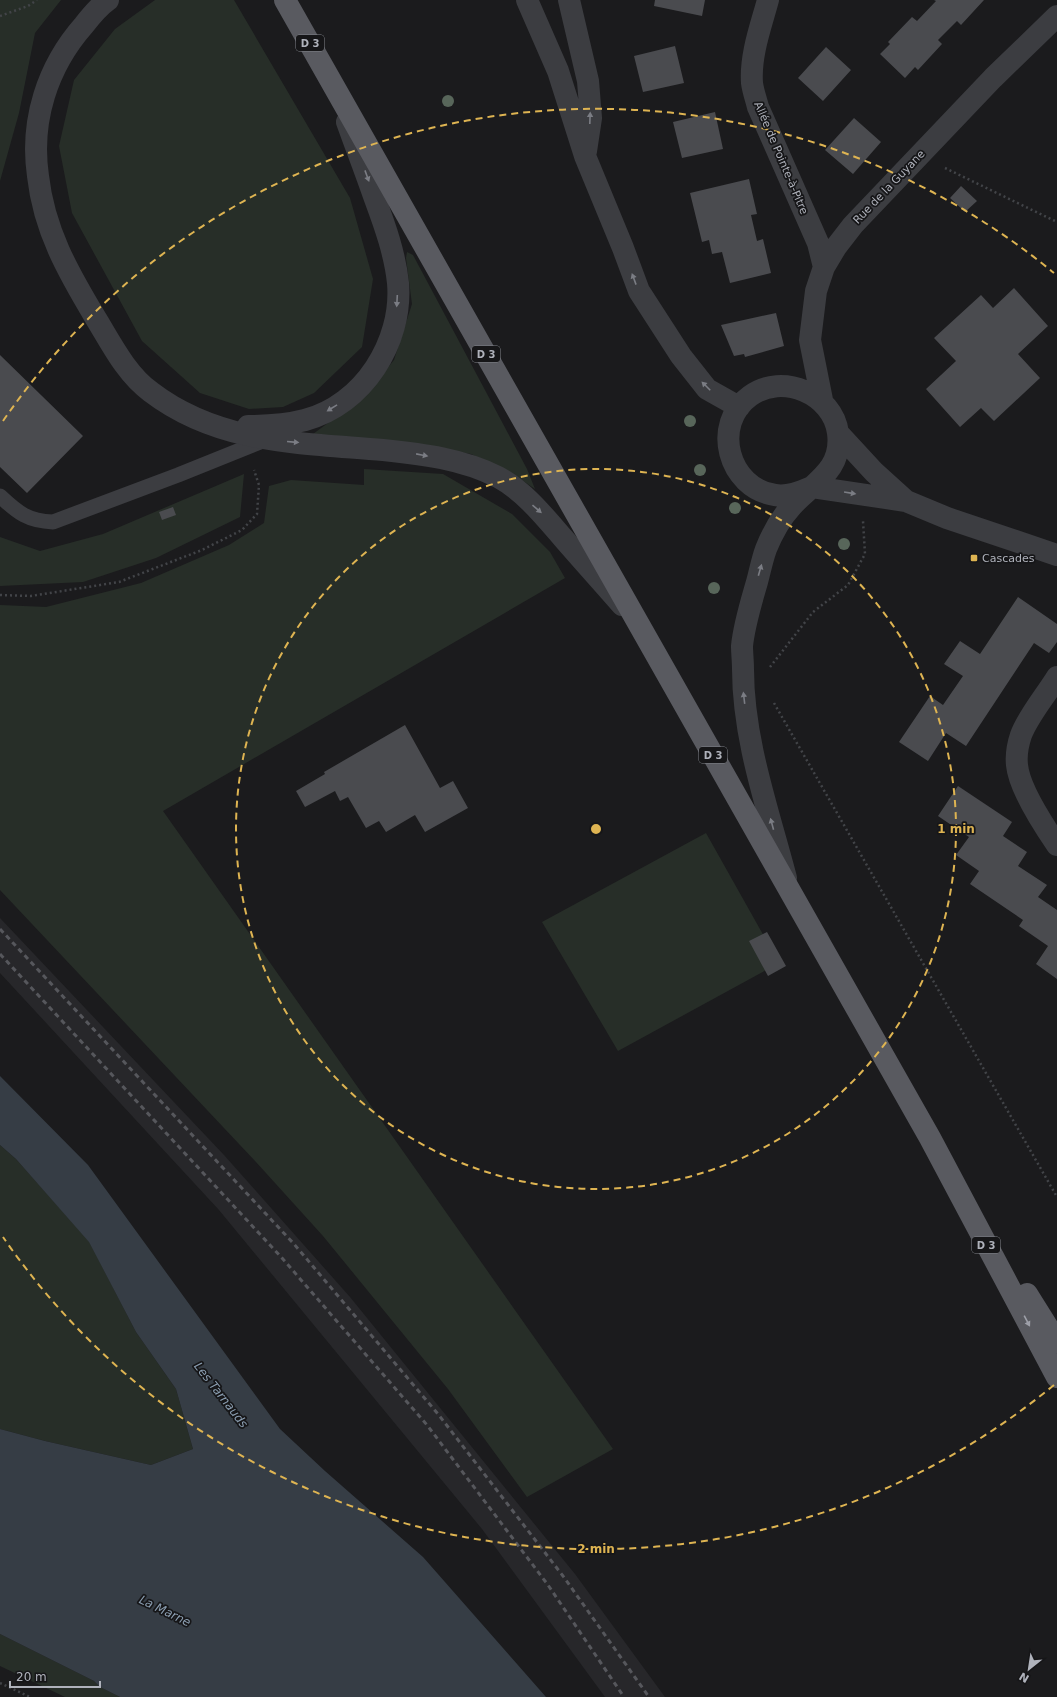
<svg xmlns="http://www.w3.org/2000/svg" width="1057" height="1697" viewBox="0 0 1057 1697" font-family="'DejaVu Sans',sans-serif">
	<rect width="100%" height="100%" fill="#1b1b1d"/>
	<!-- built -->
	<path fill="#27272a" d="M0,918L224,1155L350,1297L575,1574L665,1697H605L482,1529L219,1210L0,973Z"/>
	<!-- green -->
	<path fill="#272e28" d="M0,0H61L35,33L19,113L0,181Z
		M155,0H234L350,198L373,279L362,347L314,393L283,407L249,409L200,393L142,341L72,213L59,146L74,80L115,29Z
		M407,252L413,255L527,469L535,489L513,474L471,454L403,442L313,434L366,395L394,360L412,304L406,258Z
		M364,469L443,474L512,514L550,552L565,578L163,811L613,1449L527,1497L448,1389L323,1236L256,1162L0,890V605L46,607L141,583L229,545L264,523L269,486L291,480L364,485Z
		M244,474L240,517L156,558L83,582L0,586V537L40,551L103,534Z
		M706,833L779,963L618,1051L542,922Z
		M0,1145L16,1159L89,1241L136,1332L176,1389L193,1449L151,1465L45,1441L0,1429Z
		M0,1634L94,1681L100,1687L120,1697H65L0,1666Z"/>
	<!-- water -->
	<path fill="#363d45" d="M0,1076L88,1165L280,1429L325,1471L423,1557L546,1697H120L100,1687L94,1681L0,1634V1429L45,1441L151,1465L193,1449L176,1389L136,1332L89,1242L16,1159L0,1145Z"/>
	<!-- building -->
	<path fill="#4a4b4f" d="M655,0H705L702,16L654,6Z
		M934,0H984L961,25L957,21L938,40L942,44L918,70L915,67L905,78L880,54L890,44L888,42L912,17L917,21L936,1Z
		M675,46L684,83L643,92L634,56Z
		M826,47L851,70L823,101L798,78Z
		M715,112L723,149L682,158L673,122Z
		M854,118L881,142L853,174L825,150Z
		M749,179L757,214L751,215L757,241L763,239L771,273L730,283L722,252L712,254L709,240L702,242L690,193Z
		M961,186L977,201L965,212L950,198Z
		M1014,288L1048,326L1018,354L1040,378L994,421L981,408L960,427L926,389L956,361L934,338L981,295L993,308Z
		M776,313L784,346L745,357L744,354L734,356L721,325Z
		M0,355L83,436L27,493L0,467Z
		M173,507L176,515L162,520L159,512Z
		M1018,597L1057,624V642L1049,653L1034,643L966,746L946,733L928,761L899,742L930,696L943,705L963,676L944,664L960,641L980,654Z
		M405,725L440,788L453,781L468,808L425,832L415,815L386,832L379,821L366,828L348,797L340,801L335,791L305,807L296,791L325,774L324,772Z
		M958,786L1012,822L1003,836L1027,852L1018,866L1047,885L1038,897L1057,910V979L1036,964L1048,946L1019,926L1023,920L970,884L979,871L956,855L969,837L938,816Z
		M767,932L786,966L768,976L749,941Z"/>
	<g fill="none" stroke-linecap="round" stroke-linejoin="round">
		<!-- path -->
		<path stroke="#424448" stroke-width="2.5" stroke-dasharray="2 3" stroke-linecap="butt" d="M0,16L28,6L37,0
			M945,168L1057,222
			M0,595L31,596L119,582L202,550L242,530L257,514L259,485L254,470
			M770,667L813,612L848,585L865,554L863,521
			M774,703L1057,1197
			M0,1683L30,1697"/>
		<!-- service -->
		<path stroke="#3c3d41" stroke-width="15" d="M0,496C18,513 28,521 53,522L178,475L265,440"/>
		<!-- minor -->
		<path stroke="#3c3d41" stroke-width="22" d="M108,0C98,7 91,16 84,25C47,67 30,121 38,176C44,230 68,272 95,317C111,343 126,374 151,392C219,444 302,443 383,450C422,454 463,459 498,477C524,491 544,516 563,538C582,560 602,582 622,605
			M527,0L558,71L585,156L623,248L639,291L681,356L707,389L739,407
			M569,0L588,81L591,118L586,151
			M768,0C761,26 750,55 752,83C753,91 756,99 758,107L818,243L824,267
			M822,400L810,340L816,291L824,267L836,247L853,225L993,78L1057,16
			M248,426C267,426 286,425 305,420C363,405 403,342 398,283C395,254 385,226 375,199C366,173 356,147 347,122
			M812,487L906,501L874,472L838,433
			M906,501L947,518L1057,555
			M1057,677C1046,695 1028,716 1021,735C1018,744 1016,756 1017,765C1019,788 1044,826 1057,845
			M786,878C768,809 743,740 743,669C743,661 742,653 742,646C744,625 751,603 757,582C760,571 762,560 766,549C772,534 780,519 791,507C812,483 843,471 838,433C833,394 782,372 750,396C711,424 728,488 775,495C788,497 800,492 812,487"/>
		<!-- primary -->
		<path stroke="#595a60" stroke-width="22" d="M285,0L930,1138L1057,1377
			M1027,1294L1057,1342"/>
		<!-- rail -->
		<path stroke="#56575c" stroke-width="3" stroke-dasharray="5 4" stroke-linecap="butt" d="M0,929L294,1244L438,1414L563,1576L649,1697
			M0,954L282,1258L427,1425L548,1585L624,1697"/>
	</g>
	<!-- trees -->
	<g fill="#58665a">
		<circle cx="448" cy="101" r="6"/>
		<circle cx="690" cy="421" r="6"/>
		<circle cx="700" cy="470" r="6"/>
		<circle cx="735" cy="508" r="6"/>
		<circle cx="844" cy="544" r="6"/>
		<circle cx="714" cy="588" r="6"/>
	</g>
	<!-- one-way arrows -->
	<defs><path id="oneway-solid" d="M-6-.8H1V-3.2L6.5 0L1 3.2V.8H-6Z"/></defs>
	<g fill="#7b7d84">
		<use href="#oneway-solid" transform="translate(590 118) rotate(-88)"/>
		<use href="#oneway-solid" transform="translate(367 176) rotate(70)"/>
		<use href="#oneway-solid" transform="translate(634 279) rotate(-110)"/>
		<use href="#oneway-solid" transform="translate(397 301) rotate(93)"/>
		<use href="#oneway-solid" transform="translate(706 386) rotate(-135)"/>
		<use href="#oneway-solid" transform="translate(332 408) rotate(148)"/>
		<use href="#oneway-solid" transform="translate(293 442) rotate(5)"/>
		<use href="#oneway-solid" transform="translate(422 455) rotate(11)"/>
		<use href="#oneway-solid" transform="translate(850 493) rotate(9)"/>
		<use href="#oneway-solid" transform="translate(537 509) rotate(41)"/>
		<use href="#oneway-solid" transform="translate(760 570) rotate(-74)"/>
		<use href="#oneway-solid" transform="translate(744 698) rotate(-97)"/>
		<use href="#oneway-solid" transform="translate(772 824) rotate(-105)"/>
	</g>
	<use fill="#9ea0a9" href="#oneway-solid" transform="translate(1027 1321) rotate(62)"/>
	<!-- distance rings -->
	<g fill="none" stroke="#deb452" stroke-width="2" stroke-dasharray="7 5">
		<circle cx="596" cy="829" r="360"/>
		<path d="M1054 1385A720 720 0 0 1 3 1237M3 421A720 720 0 0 1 1054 273"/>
	</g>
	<!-- markers -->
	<rect fill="#deb452" stroke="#161618" stroke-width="1.5" x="970" y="554" width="8" height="8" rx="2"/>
	<g text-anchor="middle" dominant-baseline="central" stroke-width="3.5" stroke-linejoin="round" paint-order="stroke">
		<!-- shield labels -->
		<g fill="#161618" stroke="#81838a" stroke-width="1">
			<rect x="296" y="35" width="28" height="16" rx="3"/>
			<rect x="472" y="346" width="28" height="16" rx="3"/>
			<rect x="699" y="747" width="28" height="16" rx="3"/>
			<rect x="972" y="1237" width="28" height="16" rx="3"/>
		</g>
		<g font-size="10" font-weight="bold" fill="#afb2bb">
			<text x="310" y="43">D 3</text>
			<text x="486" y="354">D 3</text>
			<text x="713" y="755">D 3</text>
			<text x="986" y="1245">D 3</text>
		</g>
		<!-- street labels -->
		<g font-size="11" fill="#afb2bb" stroke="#161618">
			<text transform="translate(781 158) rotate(67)">Allée de Pointe-à-Pitre</text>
			<text transform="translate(889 187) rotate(-46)">Rue de la Guyane</text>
		</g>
		<!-- poi labels -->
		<g font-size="11" fill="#afb2bb" stroke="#161618" text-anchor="start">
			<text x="982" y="558">Cascades</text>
		</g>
		<!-- water labels -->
		<g font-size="12" font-style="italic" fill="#8b9eb1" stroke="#161618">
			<text transform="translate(221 1395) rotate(52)">Les Tarnauds</text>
			<text transform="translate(165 1611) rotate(26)">La Marne</text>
		</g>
	</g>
	<circle cx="596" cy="829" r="6" fill="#deb452" stroke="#161618" stroke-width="2"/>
	<g font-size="12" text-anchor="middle" font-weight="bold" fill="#deb452" stroke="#161618" stroke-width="3.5" stroke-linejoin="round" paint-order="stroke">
		<text x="956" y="833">1 min</text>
		<text x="596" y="1553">2 min</text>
	</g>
	<!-- north arrow -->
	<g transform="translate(1029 1669) rotate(210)" stroke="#161618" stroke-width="3" paint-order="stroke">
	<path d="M0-3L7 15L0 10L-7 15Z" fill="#afb2bb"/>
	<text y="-6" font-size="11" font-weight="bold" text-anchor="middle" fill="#afb2bb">N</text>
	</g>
	<!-- scale -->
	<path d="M10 1681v6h90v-6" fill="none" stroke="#afb2bb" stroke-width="2"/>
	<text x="16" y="1681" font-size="12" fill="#afb2bb" stroke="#161618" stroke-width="3" paint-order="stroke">20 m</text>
</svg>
